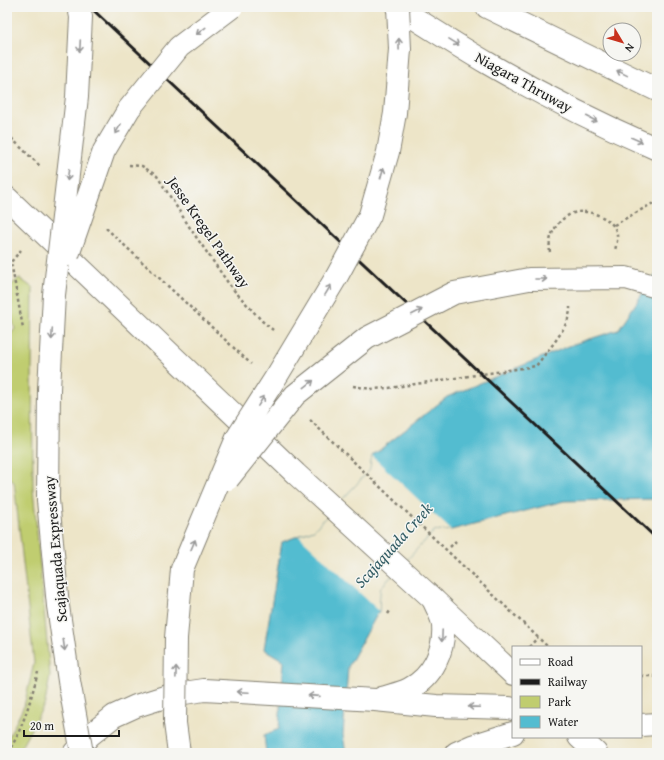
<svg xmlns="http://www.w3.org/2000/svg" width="664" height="760" viewBox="0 0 664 760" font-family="'Gentium Book Plus',serif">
	<rect width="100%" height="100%" fill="#f6f6f2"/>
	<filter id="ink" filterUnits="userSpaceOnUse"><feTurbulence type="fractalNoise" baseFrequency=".025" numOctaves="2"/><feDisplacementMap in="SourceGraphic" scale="8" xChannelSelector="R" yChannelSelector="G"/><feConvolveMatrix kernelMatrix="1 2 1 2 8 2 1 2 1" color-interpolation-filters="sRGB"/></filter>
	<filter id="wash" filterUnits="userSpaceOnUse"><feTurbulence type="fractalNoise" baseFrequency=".012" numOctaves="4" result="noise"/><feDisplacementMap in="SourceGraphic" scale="16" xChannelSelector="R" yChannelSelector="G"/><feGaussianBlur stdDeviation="0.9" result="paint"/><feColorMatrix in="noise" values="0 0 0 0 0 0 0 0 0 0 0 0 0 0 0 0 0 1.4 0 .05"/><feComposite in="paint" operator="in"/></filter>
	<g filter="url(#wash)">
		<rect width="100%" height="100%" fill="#ede5c8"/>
		<!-- green -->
		<path fill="#c0cd6f" stroke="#6e7446" d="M19,278L33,288L32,368L33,488L50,676L45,703L18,753H7V740L24,706L34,663L14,482L7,476V338L15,329L7,302V289Z"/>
		<!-- water -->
		<path fill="#53bcd0" stroke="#386c76" d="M657,272V499L564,501L451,530H435L380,588L379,611L348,667L343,735L346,753H266L264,735L279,729L284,661L264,649L282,542L314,530L370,470L372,456L447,397L574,344L618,330Z"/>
		<!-- pier -->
		<path fill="#ede5c8" d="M372,456L451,530H435L380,588L379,611L299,536L314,530L370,470Z"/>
	</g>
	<g filter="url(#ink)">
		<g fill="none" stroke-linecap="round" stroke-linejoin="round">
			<defs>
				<path id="secondary" d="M641,725L657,724
					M579,737L596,753"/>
				<path id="primary" d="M7,198L296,474L433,599L513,674"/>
				<path id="highway" d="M397,7C427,26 458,46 489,64C544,96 600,124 657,149
					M487,7L657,90
					M382,698C391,695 401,693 409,689C433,677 445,650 443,625C442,616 436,607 433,599
					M74,753L89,736L114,716L136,706L171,695L204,690L375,700L436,706L509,708L513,709
					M456,753L472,746L513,733"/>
			</defs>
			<!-- secondary casing -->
			<use href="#secondary" stroke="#848072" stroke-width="24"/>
			<!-- primary casing -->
			<use href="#primary" stroke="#848072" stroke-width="24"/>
			<!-- highway casing -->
			<use href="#highway" stroke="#848072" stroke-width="24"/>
			<!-- path -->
			<path stroke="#848072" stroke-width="2.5" stroke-dasharray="3 3" stroke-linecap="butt" d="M7,134L41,167
				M7,145L13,139
				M129,165L142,166L157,176L192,231L231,287L262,321L273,330
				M614,225L657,201
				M106,228L251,364
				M21,250L11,262L23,328
				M550,252C547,235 559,216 577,212C592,210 615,219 617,235C618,239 616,246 615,250
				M353,386L371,389L389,388L536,366C547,351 571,326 570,307
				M310,420L548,647
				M450,547L456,541
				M388,614L390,611
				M529,647L538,637
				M641,676H657
				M8,753C23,728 31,699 38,672"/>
			<!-- secondary -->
			<use href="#secondary" stroke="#fff" stroke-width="22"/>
			<!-- primary -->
			<use href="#primary" stroke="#fff" stroke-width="22"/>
			<!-- highway -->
			<use href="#highway" stroke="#fff" stroke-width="22"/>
			<!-- rail -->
			<path stroke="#1c1c1c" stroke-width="3" d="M90,7L657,539"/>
			<defs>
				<path id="highway-bridge" d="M79,7L81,17L77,97L54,295L49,389L48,500L58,606L69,681L82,753
					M68,255L104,151L129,109L179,47L232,7
					M228,479L295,395L367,338L454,293L529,279L626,278L657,287
					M179,753L175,723L176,638L182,569L237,438L278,374L337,276L370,215L388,152L395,113L400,49L398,7"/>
			</defs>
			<!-- highway-bridge casing -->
			<use href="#highway-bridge" stroke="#848072" stroke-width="24" stroke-linecap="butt"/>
			<!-- highway-bridge -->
			<use href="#highway-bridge" stroke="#fff" stroke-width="22"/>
		</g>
		<!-- one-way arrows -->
		<defs><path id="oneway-shaft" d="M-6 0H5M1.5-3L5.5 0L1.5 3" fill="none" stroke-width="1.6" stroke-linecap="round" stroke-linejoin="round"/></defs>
		<g stroke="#999">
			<use href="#oneway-shaft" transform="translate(201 31) rotate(143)"/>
			<use href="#oneway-shaft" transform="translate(454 42) rotate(32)"/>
			<use href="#oneway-shaft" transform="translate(399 44) rotate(-91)"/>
			<use href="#oneway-shaft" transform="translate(80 46) rotate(93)"/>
			<use href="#oneway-shaft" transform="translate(622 73) rotate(-154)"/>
			<use href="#oneway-shaft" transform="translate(592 119) rotate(27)"/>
			<use href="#oneway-shaft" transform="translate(118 129) rotate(121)"/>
			<use href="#oneway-shaft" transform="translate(637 140) rotate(24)"/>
			<use href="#oneway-shaft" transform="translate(382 173) rotate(-74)"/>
			<use href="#oneway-shaft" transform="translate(68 175) rotate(97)"/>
			<use href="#oneway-shaft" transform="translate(541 279)"/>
			<use href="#oneway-shaft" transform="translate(328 290) rotate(-59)"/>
			<use href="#oneway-shaft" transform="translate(417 312) rotate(-27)"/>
			<use href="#oneway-shaft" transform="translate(52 334) rotate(93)"/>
			<use href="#oneway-shaft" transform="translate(309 384) rotate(-38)"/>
			<use href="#oneway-shaft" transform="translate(261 401) rotate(-58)"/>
			<use href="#oneway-shaft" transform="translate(193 545) rotate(-67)"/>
			<use href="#oneway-shaft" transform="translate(442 636) rotate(92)"/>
			<use href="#oneway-shaft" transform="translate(64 645) rotate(82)"/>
			<use href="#oneway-shaft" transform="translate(176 672) rotate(-89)"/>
			<use href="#oneway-shaft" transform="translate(243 692) rotate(-177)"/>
			<use href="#oneway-shaft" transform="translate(314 696) rotate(-176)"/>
			<use href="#oneway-shaft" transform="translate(474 707) rotate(-178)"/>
		</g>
	</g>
	<g text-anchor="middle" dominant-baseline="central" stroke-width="3" stroke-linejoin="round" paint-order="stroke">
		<!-- street labels -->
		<g font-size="15" fill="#1c1c1c" stroke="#f6f6f2">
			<text transform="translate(524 82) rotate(29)">Niagara Thruway</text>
			<text transform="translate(209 232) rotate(55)">Jesse Kregel Pathway</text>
			<text transform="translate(55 549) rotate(-95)">Scajaquada Expressway</text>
		</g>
		<!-- water labels -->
		<g font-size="16" font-style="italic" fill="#325c64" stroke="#f6f6f2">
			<text transform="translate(393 545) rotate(-48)">Scajaquada Creek</text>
		</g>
	</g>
	<!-- margin -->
	<rect width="664" height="760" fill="none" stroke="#f6f6f2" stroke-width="24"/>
	<!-- legend -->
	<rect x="512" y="646" width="130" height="92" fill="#f6f6f2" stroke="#9f9f9c"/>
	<rect x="520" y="659" width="20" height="6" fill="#ffffff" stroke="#9f9f9c"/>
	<text x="548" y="666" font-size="12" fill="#1c1c1c">Road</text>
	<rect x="520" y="679" width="20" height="6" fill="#1c1c1c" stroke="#9f9f9c"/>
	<text x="548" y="686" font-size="12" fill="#1c1c1c">Railway</text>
	<rect x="520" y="696" width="20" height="12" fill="#c0cd6f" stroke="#9f9f9c"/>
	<text x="548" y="706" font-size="12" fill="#1c1c1c">Park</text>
	<rect x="520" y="716" width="20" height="12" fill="#53bcd0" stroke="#9f9f9c"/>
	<text x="548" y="726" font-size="12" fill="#1c1c1c">Water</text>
	<!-- north arrow -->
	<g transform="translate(622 42) rotate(128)"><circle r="19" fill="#f6f6f2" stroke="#9f9f9c"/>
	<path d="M0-3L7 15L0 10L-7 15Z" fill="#c8321e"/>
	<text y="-6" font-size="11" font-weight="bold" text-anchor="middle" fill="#1c1c1c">N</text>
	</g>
	<!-- scale -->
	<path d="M24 730v6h95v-6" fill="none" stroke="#1c1c1c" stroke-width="2"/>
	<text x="30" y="730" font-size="12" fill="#1c1c1c" stroke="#f6f6f2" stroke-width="3" paint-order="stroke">20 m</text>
</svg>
